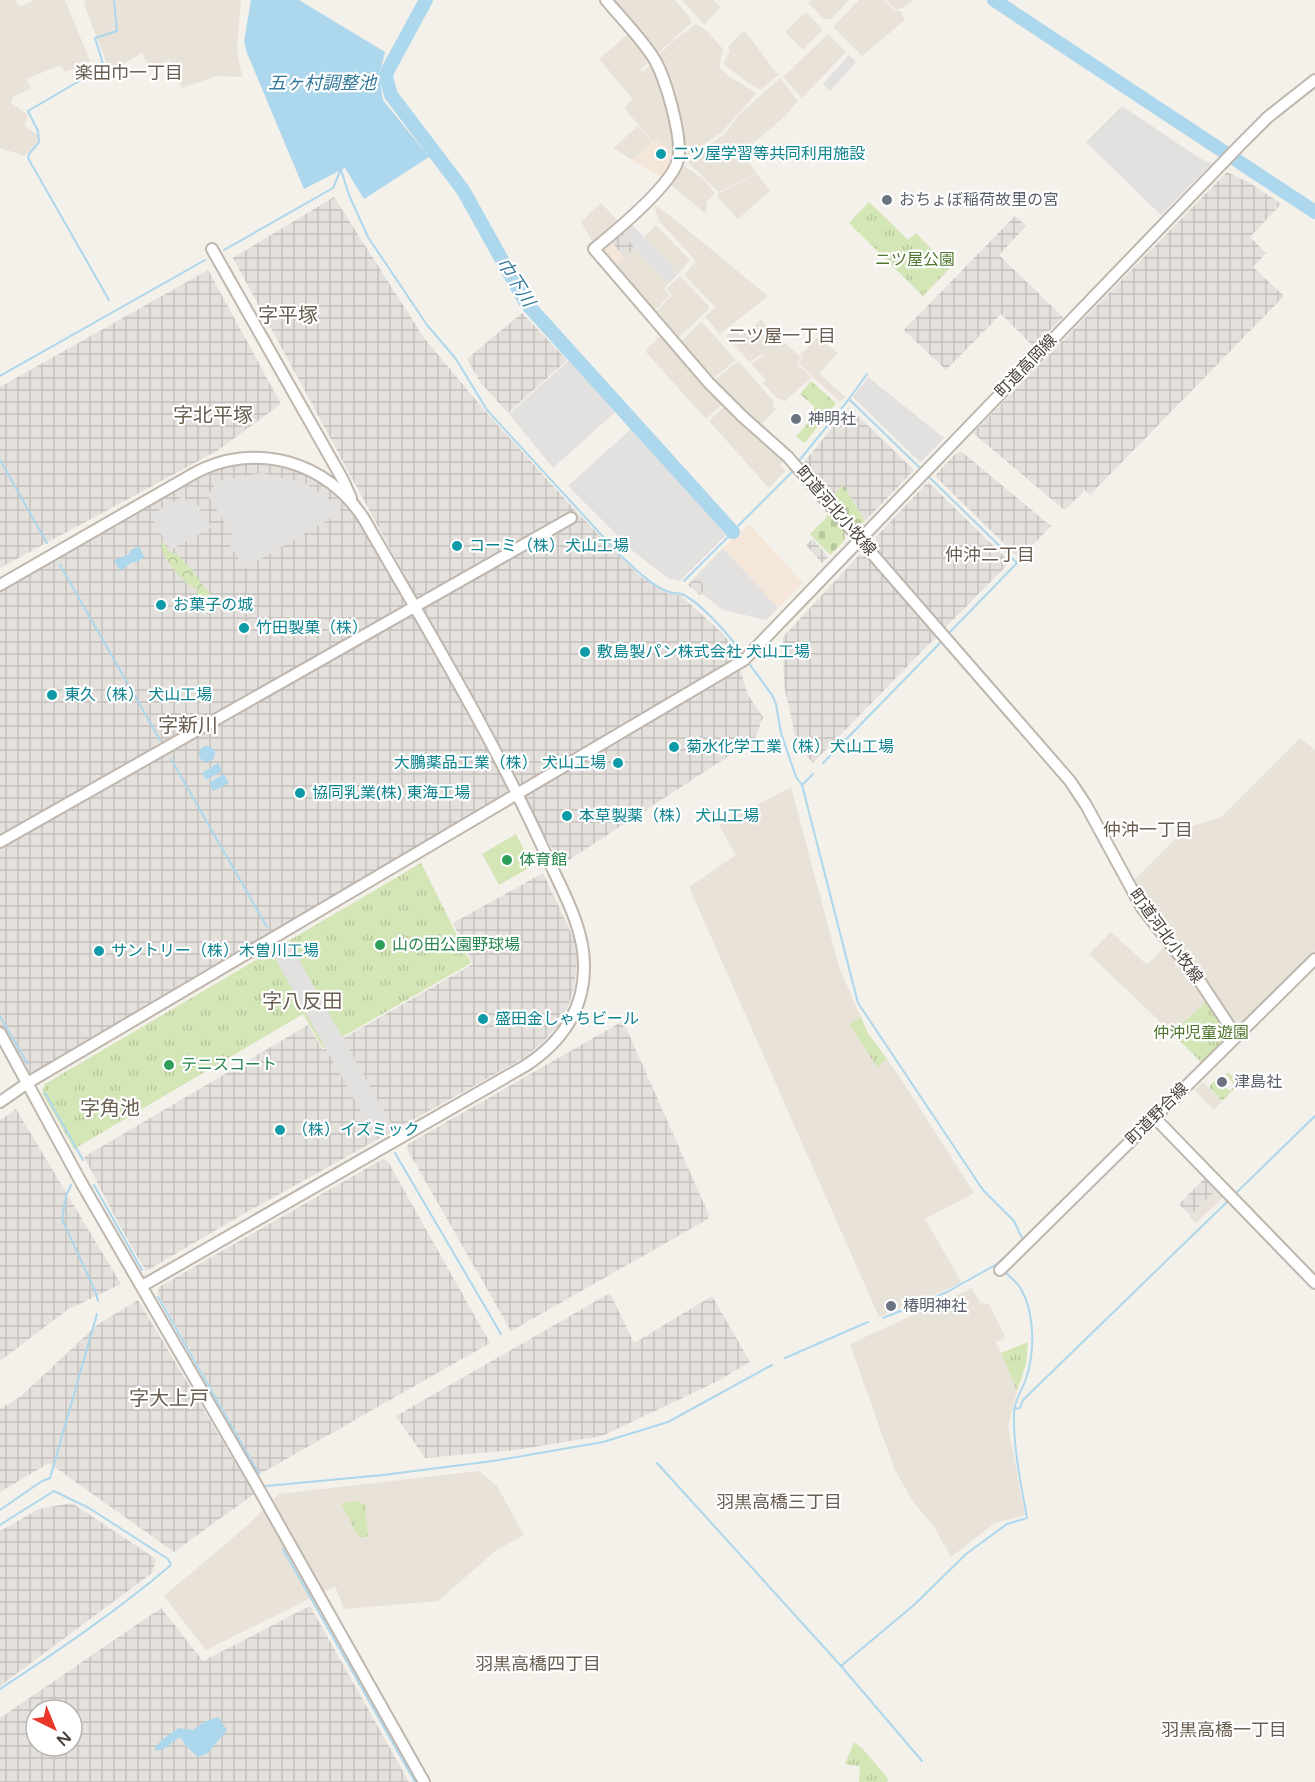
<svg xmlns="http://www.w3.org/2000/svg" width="1315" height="1782" viewBox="0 0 1315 1782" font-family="'Varela Round','Noto Sans JP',sans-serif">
	<defs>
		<pattern id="industrial-grid" width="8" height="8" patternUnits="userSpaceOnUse" patternTransform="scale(1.5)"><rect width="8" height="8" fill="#e4e0dc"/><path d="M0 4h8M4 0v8" fill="none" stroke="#c5c1be"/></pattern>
		<pattern id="forest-crowns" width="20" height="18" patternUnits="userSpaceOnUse" patternTransform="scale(1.5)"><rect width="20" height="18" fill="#d4e5b6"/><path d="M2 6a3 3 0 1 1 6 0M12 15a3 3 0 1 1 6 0" fill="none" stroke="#b8c69d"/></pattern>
		<pattern id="cemetery-stones" width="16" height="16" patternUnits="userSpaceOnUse" patternTransform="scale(1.5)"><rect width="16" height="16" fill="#d4e5b6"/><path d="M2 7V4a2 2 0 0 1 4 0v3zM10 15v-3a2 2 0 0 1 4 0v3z" fill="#b8c69d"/></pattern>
		<pattern id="park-tufts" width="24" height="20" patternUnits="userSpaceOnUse" patternTransform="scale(1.5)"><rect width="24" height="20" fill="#d4e5b6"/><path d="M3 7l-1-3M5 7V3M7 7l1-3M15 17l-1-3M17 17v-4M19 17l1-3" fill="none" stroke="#b8c69d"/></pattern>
	</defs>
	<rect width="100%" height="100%" fill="#f4f0ea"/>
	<!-- residential -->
	<path fill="#e8e2d9" d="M0,0H14L21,7L34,0H65L90,61L65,72L61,65L26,79L31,88L13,97L11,103L28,115L24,126L41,137L25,156L0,148Z
		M86,0H241L237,49L242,77L217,76L182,88L169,60L150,70L142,53L110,72L84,4Z
		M611,0H675L691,19V23L656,55Z
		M682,0H713L721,7L704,25Z
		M811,0H849L831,19H824L808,3Z
		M859,0H884L894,10L900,11L905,20L862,56L833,27Z
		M886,0H914L900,9H895Z
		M806,12L822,29V31L803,50L785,32Z
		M696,24L706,30L723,49L719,67L728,76L755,92V95L722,132L688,155L682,156L657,57L672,42Z
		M744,30L778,75L762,89H758L747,82L723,64L730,51L728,47Z
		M628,34L651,60L640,70L642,72L653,62L672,123L675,157L657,138L653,142L624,108L633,99L599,59Z
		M828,34L846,52L802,98L783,77Z
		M780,78L798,101L782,119L741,153L756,172L749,178L718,192L687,161L724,134L740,114Z
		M638,126L652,142L632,160L613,148Z
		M684,166L702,178L715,193L706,202L707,209L705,213L670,184Z
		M756,173L770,191L738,219L719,199L717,194L750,178Z
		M601,203L618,221L596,243L593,242L581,222Z
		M654,205L668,214L768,296L720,334L705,317L715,307L684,275L696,261L659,221Z
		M656,225L690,260L679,273L644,237Z
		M634,249L669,283L665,287V290L670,295L653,312L614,266Z
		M680,276L709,306V309L678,338H675L655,313L672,295L666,289Z
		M761,320L778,337L802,358L796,363L811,377L784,402L780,398L777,399L763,383L766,380L751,364L763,356V354L749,362L726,336L734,329L740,336Z
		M701,321L736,360L711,380L683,347L681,342Z
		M661,335L724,403L706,419L645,351Z
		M818,337L838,353L819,373L845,397L840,402L798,363L803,358L800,355Z
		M738,361L774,402L772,405L776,409L759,426L712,382Z
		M726,405L785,459L780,465L785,471L769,488L709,421Z
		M1300,738L1315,750V951L1224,1041L1225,1033L1207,1002L1172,1033L1089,954L1111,932L1147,965L1171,940L1145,906L1132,882L1186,828L1220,818Z
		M791,787L839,967L867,1032L901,1079L974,1193L925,1219L962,1283L879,1317L689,887L736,855L719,825Z
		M1203,1082L1222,1101L1214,1110L1194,1090Z
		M1217,1189L1222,1194V1198L1196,1223L1189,1216Z
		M972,1288L980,1303L989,1304L1006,1338L996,1342L1017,1391L1008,1426L1025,1515L995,1523L951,1557L933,1525L913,1502L894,1468L850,1344Z
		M479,1471L497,1486L524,1535L495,1551L438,1601L344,1609L335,1586L206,1650L164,1596L249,1524L279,1494Z"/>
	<!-- commercial -->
	<path fill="#f4e6d8" d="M657,138L675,157L674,162L662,177L632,160Z
		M610,240L624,257L614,266L603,252V246Z
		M749,524L803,583L778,608L723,548Z"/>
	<!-- industrial -->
	<path fill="url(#industrial-grid)" fill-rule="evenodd" d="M1227,172L1250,183L1281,204L1250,237L1266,253L1253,267L1284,296L1090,495L1085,490L1066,509H1063L973,433Z
		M334,197L424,338L486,412L573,508L620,557L641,577L668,594L680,595L721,632L733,646L748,695L763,717L755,739L561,865L233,258Z
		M1015,216L1026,226L999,255L1063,317L1034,347L1001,314L946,370L904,330Z
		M621,231L635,248L624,257L610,240Z
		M208,270L281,404L217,451L0,568V387Z
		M522,313L567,360L508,413L481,383L467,359Z
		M849,407L914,470L865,521L843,485L829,501L800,467Z
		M962,452L1051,526L1021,557L1019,558L935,476L956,453Z
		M292,463L353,503L519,794L29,1082L0,1033V585L216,464Z
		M928,482L1010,562L944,629L876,550V537Z
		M813,539L828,557L822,563L806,545Z
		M860,554L868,557L938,635L813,763L797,745L784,685L783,637Z
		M696,576L706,587L700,595L688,585Z
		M543,873L574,939L577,963L574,987L568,1007L558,1025L544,1041L524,1058L240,1216L146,1271L121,1228L84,1157L308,1025L323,1050L473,964L453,923Z
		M623,1021L709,1215L708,1219L511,1331L407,1149L408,1144Z
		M16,1109L121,1284L67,1310L0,1361V1120Z
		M383,1159L387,1160L490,1343L260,1474L158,1294L159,1287Z
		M1207,1176L1218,1188L1190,1215L1179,1204Z
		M610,1293L634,1343L712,1296L750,1362L718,1381L602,1436L515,1450L425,1458L396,1416Z
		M138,1300L254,1494L174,1552L49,1463L0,1492V1409L20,1397L98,1324Z
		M72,1503L156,1559L152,1573L0,1686V1531L39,1509Z
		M310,1606L409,1782H0V1718L161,1608L203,1661ZM36,1710H72V1746H36Z"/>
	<!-- grass -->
	<path fill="#d4e5b6" d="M516,834L532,866L499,885L482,854Z"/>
	<!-- forest -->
	<path fill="url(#forest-crowns)" d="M811,381L836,403L805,443L796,437L814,415V406L800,394Z
		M162,541L170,552L177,554C182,561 189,566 194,573C200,580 203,587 210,593L206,602H196L198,590C185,584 158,557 162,541Z
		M1229,1073L1241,1083L1222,1101L1209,1087L1214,1081L1219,1080L1222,1085L1230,1091L1235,1085L1226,1074Z"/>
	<!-- cemetery -->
	<path fill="url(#cemetery-stones)" d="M843,485L865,521L863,523L849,524L829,501Z
		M828,512L844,531L845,540L830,555L810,534L826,518Z"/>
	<!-- park -->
	<path fill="url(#park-tufts)" d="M869,202L908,240L916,233L950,268L923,296L849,223Z
		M421,863L471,963L323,1048L303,1014L74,1149L42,1093L45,1084Z
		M1207,1001L1225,1033L1224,1041L1202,1063L1172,1033Z
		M861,1017L867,1032L887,1059L877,1067L849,1024Z
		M1028,1342L1026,1364L1017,1391L1001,1353Z
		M360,1501L361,1504H365L368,1536L359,1538L341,1503Z
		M854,1742L862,1748L889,1780L886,1782H859L860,1766L845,1764Z"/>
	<!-- parking -->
	<path fill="#e3e1df" d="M849,55L856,62L830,91L823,84Z
		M1122,106L1201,159L1212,163L1161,215L1086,142Z
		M630,223L679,273L669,283L634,249L635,248L621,231Z
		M569,360L615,412L553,468L509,414Z
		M868,377L944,438L922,461L920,462L853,397Z
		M631,429L726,535L680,581L669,579L633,551L568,486Z
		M261,473L305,483L328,498L342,512L245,568L225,538L232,535L207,494L215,489L212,482Z
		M184,496L188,503L194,500L212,527L171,550L150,515Z
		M723,548L778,608L766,620L723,610L701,593L706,587L696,576Z
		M289,942L393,1127L375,1136L272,953Z"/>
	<!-- water -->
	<path fill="#acd7ec" d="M251,0H299L385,52L379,76L383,100L429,157L364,199L345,168L304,189L247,53L244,42Z
		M139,546L144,557L137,562H132L120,571L114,560L128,555L131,550Z
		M199 754a8 8 0 1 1 16 0a8 8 0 1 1-16 0Z
		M218,763L222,771L206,780L202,773Z
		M224,774L229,783L213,791L209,783Z
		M218,1717L227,1730L208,1753L198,1757L186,1746L180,1737L164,1749L156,1751L155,1747L164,1738L179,1728L193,1730L204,1722Z"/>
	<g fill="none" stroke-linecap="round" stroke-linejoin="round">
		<!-- stream -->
		<path stroke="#acd7ec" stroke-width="2" d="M104,67L95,38L117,31L114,1
			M93,73L28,111L38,131L39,142L29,154L28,158L109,300
			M379,85L388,70
			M341,170L349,195L368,237L427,325L456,359L487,410L618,553C633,567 647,582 666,591C672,594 678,592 684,595C704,606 730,636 743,655
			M224,250L333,188L341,169
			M867,374L849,399L922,470
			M0,376L205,260
			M0,460L47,543
			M798,462L849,399
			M928,476L1017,563L949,633
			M737,527L793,471
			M733,532L735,530
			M60,565L160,740
			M684,581L728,537
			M748,662L772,695L776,704L781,733L796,777L802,785L858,1003L983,1190L1014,1221L1023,1240L997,1264L999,1266
			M171,759L267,927
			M823,763L942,641
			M802,785L813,774
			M0,1016L27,1063
			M45,1093L83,1160
			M395,1153L501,1334
			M71,1185L66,1196L62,1219L96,1293L98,1301
			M94,1185L142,1270
			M1234,1195L1315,1116
			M158,1297L259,1474
			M883,1318L947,1292L997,1264
			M785,1358L868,1322
			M1014,1409L1020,1408L1023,1400L1230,1199
			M657,1463L841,1666L922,1761
			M266,1486L383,1475L493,1461L603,1442L668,1422L772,1365
			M0,1510L42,1481L50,1478L97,1314
			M0,1525L54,1491L89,1508L168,1559L171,1565C117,1611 59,1650 0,1689
			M283,1549L415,1782
			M841,1666L914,1605L966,1554L1007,1524L1027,1518C1021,1484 1013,1448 1014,1413C1014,1401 1022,1390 1026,1379C1035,1352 1035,1313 1021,1289C1017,1282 1010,1277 1005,1272"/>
		<!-- river -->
		<path stroke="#acd7ec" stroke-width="14" d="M426,0L388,70L386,77L391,95L463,190L526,303L733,532
			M994,0L1315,212"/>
		<defs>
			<path id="minor" d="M606,0C622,19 640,37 653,57C665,75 685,143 677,163C668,188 616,231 594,249L709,383L743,417L788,457L1070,781L1086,805L1142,908L1201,983L1236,1036
				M212,249L343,480L351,498
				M0,585L193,474C254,440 327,461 364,519C428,630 495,741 548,859C563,892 584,928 584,965C585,1009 561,1043 525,1066L142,1286
				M0,842L571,518
				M0,1033L82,1184L256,1484L424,1782
				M0,1102L29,1082L744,660L1240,145L1268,117L1315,80
				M1154,1117L1315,1283
				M1000,1270L1315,959"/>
		</defs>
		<!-- minor casing -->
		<use href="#minor" stroke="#bfb7ad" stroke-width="14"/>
		<!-- minor -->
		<use href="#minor" stroke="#fff" stroke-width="10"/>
	</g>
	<!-- markers -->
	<g fill="#0f9aa8" stroke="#fff" stroke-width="2">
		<circle cx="661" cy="154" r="6"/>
		<circle cx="457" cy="546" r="6"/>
		<circle cx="161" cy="605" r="6"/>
		<circle cx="244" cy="628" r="6"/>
		<circle cx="585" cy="652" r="6"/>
		<circle cx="52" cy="695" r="6"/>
		<circle cx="674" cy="747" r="6"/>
		<circle cx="618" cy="763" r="6"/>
		<circle cx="300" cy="793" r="6"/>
		<circle cx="567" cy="816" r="6"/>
		<circle cx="99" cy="951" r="6"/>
		<circle cx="483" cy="1019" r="6"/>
		<circle cx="280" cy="1130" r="6"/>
	</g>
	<g fill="#6b7280" stroke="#fff" stroke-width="2">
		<circle cx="887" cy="200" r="6"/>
		<circle cx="796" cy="419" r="6"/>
		<circle cx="1222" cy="1082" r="6"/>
		<circle cx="891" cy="1306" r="6"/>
	</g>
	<g fill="#2e9e5b" stroke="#fff" stroke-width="2">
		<circle cx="507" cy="860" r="6"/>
		<circle cx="380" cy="945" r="6"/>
		<circle cx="169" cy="1065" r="6"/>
	</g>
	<g text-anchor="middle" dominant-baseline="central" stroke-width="4.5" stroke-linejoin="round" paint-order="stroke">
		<!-- culture labels -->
		<g font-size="16" fill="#0d838f" stroke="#fff" text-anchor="start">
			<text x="673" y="154">二ツ屋学習等共同利用施設</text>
			<text x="469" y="546">コーミ（株）犬山工場</text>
			<text x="173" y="605">お菓子の城</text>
			<text x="256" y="628">竹田製菓（株）</text>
			<text x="597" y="652">敷島製パン株式会社 犬山工場</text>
			<text x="64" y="695">東久（株） 犬山工場</text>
			<text x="686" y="747">菊水化学工業（株）犬山工場</text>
			<text x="606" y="763" text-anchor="end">大鵬薬品工業（株） 犬山工場</text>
			<text x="312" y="793">協同乳業(株) 東海工場</text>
			<text x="579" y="816">本草製薬（株） 犬山工場</text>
			<text x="111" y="951">サントリー（株）木曽川工場</text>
			<text x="495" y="1019">盛田金しゃちビール</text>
			<text x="292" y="1130">（株）イズミック</text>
		</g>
		<!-- worship labels -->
		<g font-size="16" fill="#5b616d" stroke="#fff" text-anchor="start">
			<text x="899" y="200">おちょぼ稲荷故里の宮</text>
			<text x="808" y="419">神明社</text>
			<text x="1234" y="1082">津島社</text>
			<text x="903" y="1306">椿明神社</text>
		</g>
		<!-- park labels -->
		<g font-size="16" fill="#50762f" stroke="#fff">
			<text x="915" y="260">ニツ屋公園</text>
			<text x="1201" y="1033">仲沖児童遊園</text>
		</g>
		<!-- street labels -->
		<g font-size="16" fill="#484139" stroke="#fff">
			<text transform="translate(1026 366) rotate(-46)">町道高岡線</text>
			<text transform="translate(836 511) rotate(49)">町道河北小牧線</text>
			<text transform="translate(1166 936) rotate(54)">町道河北小牧線</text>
			<text transform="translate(1157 1114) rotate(-45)">町道野合線</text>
		</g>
		<!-- leisure labels -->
		<g font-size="16" fill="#27864d" stroke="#fff" text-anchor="start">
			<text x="519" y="860">体育館</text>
			<text x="392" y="945">山の田公園野球場</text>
			<text x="181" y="1065">テニスコート</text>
		</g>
		<!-- neighbourhood labels -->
		<g font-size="18" fill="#6a5e51" stroke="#fff">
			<text x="129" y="73">楽田巾一丁目</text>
			<text x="782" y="336">二ツ屋一丁目</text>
			<text x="990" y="555">仲沖二丁目</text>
			<text x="1148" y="830">仲沖一丁目</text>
			<text x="779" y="1502">羽黒高橋三丁目</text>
			<text x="538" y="1664">羽黒高橋四丁目</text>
			<text x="1224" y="1730">羽黒高橋一丁目</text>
		</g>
		<!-- water labels -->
		<g font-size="18" font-style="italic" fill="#347a9d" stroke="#fff">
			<text x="322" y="83">五ヶ村調整池</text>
			<text transform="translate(516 282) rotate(58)">巾下川</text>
		</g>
		<!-- quarter labels -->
		<g font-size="20" fill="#6a5e51" stroke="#fff">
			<text x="288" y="316">字平塚</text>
			<text x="213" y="416">字北平塚</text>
			<text x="188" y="726">字新川</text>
			<text x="302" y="1002">字八反田</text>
			<text x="110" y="1109">字角池</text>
			<text x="169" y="1399">字大上戸</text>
		</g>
	</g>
	<!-- north arrow -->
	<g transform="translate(54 1728) rotate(137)"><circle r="28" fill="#ffffff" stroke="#b6b3b0" stroke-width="1.5"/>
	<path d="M0-4.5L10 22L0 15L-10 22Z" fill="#eb362a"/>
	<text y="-9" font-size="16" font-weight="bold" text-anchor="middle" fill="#484139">N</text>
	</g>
</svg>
